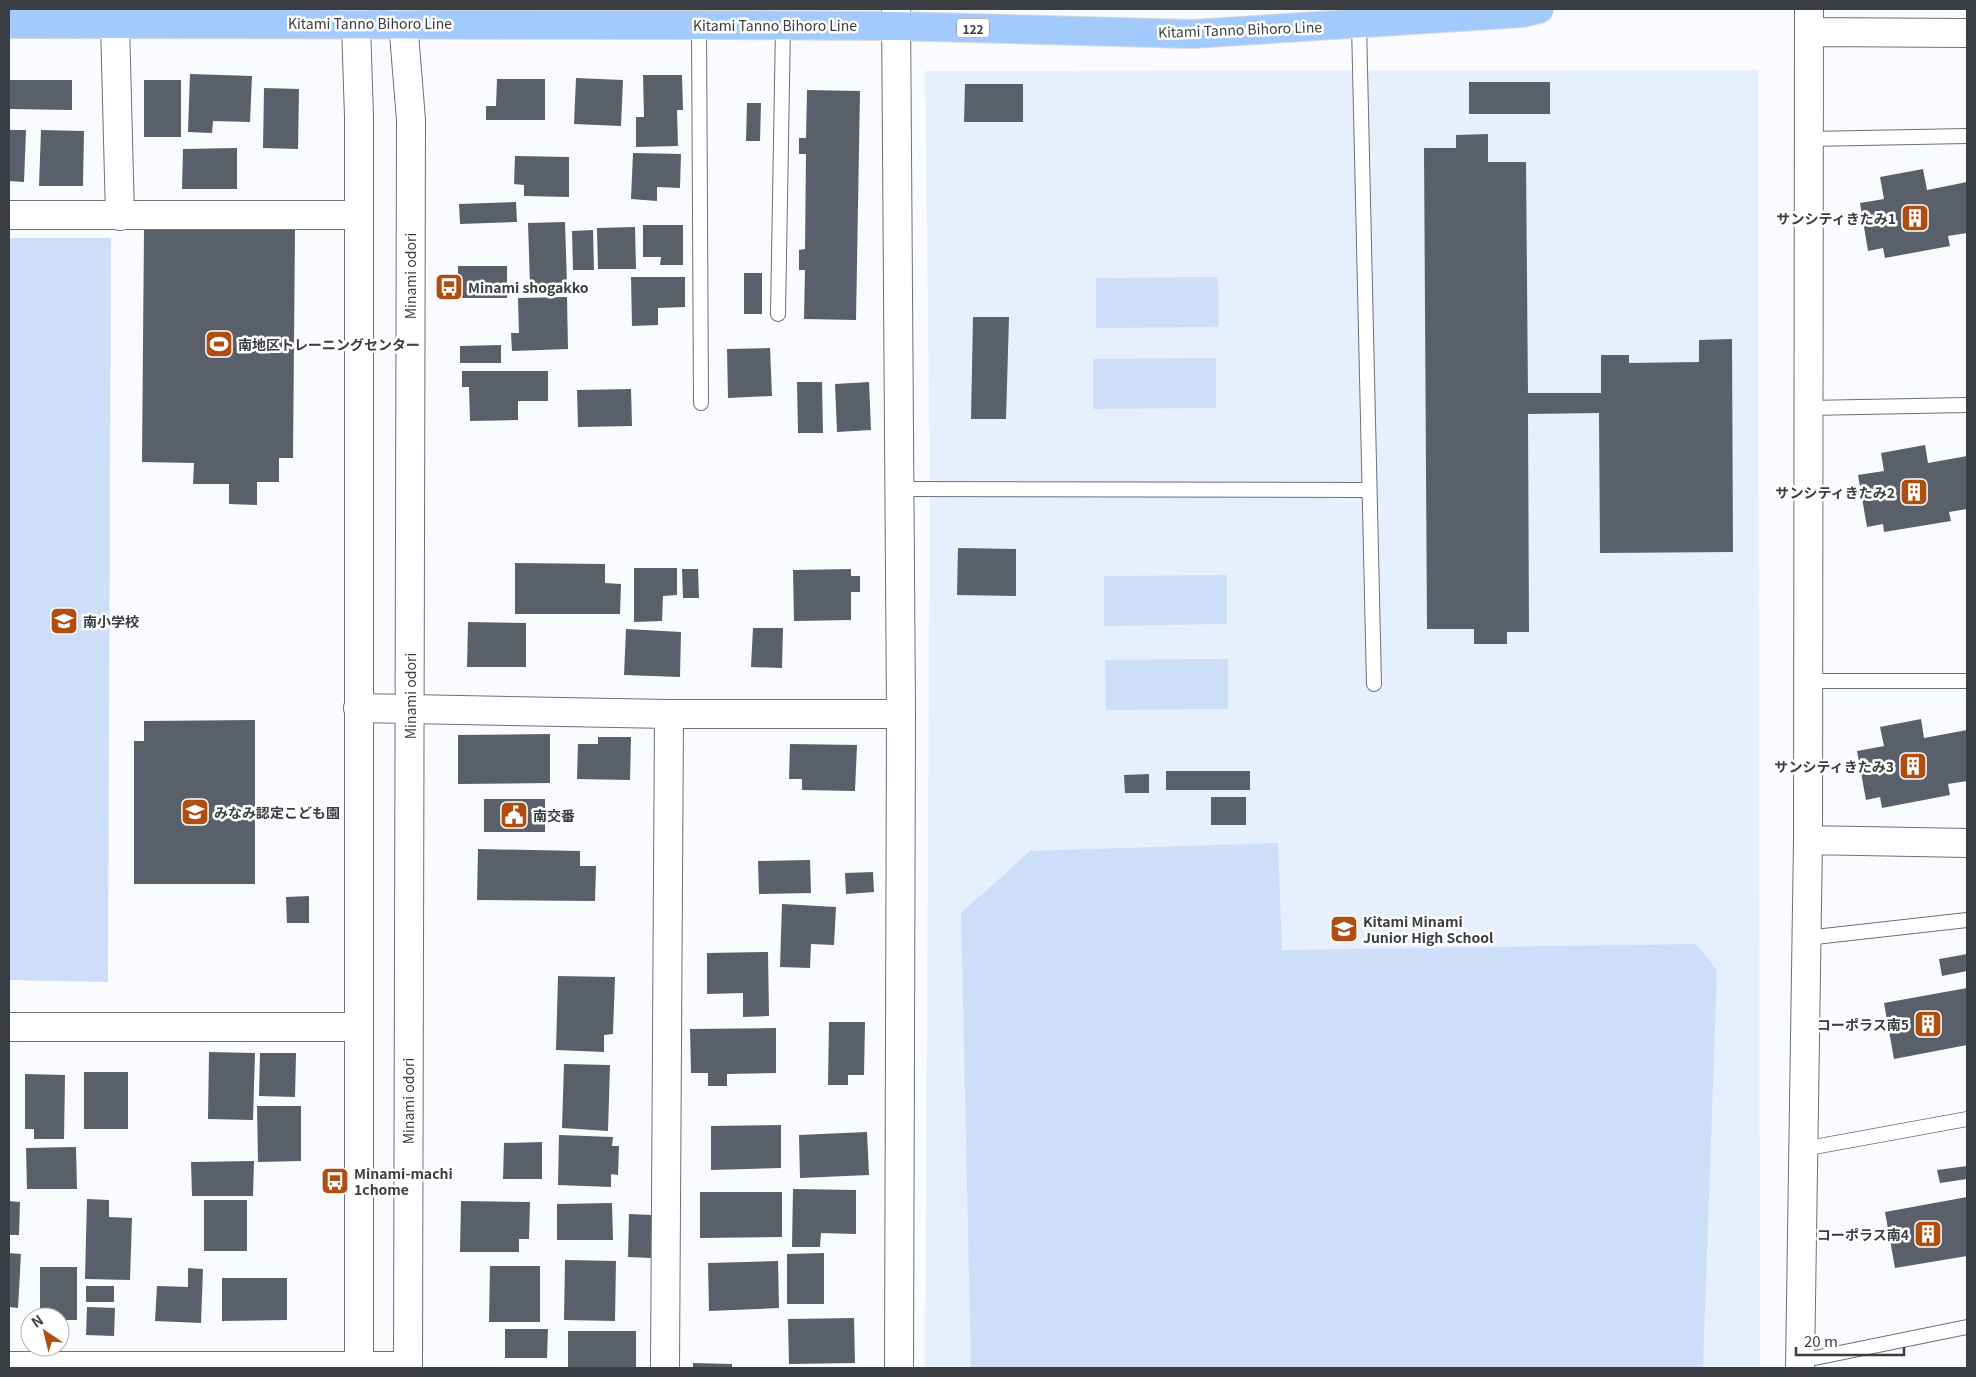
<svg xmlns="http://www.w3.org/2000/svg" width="1976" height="1377" viewBox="0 0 1976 1377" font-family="Georgia,'Noto Sans JP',serif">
	<rect width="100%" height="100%" fill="#fafbfe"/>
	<!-- built -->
	<path fill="#e6effd" d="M1758,70L1760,1368H925L930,489L925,71Z"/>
	<!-- green -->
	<path fill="#cddff8" d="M9,238H111L108,982L9,980Z
		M1218,277L1219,327L1096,328V278Z
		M1216,358V408L1093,409V359Z
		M1227,575V624L1104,626V576Z
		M1228,659V709L1106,710L1105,660Z
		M1278,843L1282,950L1696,944L1717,970L1703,1368H971L961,913L1030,851Z"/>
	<!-- building -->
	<path fill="#5a6069" d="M190,74L252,76L250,122L213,121L212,133L188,132Z
		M643,75H682L683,110H677L678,146L636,147V117H644Z
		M576,78L623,80L621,126L574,124Z
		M497,79H545V120H486V106H496Z
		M9,80H72V110L9,109Z
		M144,80H181V137H144Z
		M1469,82H1550V114H1469Z
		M965,84H1023V122H964Z
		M264,88L299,89L298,149L263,148Z
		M807,90L860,91L856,320L804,319L805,270H799V250L805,249L806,154H799V138H806Z
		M747,103H761L760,141H746Z
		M9,130H26L24,182L9,181Z
		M41,130L84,131L83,186H39Z
		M1488,134V162H1526L1528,393H1601V355H1629V363L1699,362V340L1732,339L1733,552L1600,553L1599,413L1528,414L1529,632H1507V644H1474V629H1427L1424,148H1456V135Z
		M237,148V189H182L183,149Z
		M633,153L681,154L680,188L657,187V201L631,199Z
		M515,156L569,157V197L524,196V185L514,184Z
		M1923,169L1927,190L1967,182V233L1948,236L1950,246L1885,258L1883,248L1868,251L1860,203L1884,199L1880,177Z
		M516,202L517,222L460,224L459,204Z
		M565,222L567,284L530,285L528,223Z
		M643,225H683V265H660L661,257H643Z
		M635,227L636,269H598L597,228Z
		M144,229L295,230L293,458H279V482H257V505L229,504V484H193L194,463L142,462Z
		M593,230L594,270H573L572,231Z
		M458,266H507V298H458Z
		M744,273H762V314H744Z
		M631,277H685V307L658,308V325L632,326Z
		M567,297L568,349L512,351L511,333H519L518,298Z
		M973,317H1009L1006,419H971Z
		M501,345V363H460V346Z
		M770,348L772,396L728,398L727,349Z
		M462,371H548V401H518V420L470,421L469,387H462Z
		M797,382H822L823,433H798Z
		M869,382L871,430L837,432L835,384Z
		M631,389L632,426L578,427L577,390Z
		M1925,445L1928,463L1967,456V509L1949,512L1951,521L1884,532L1883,524L1867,527L1858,475L1884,471L1881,453Z
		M958,548L1016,549V596L957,595Z
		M515,563L605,564V583L621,584L620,614H515Z
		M634,568H677V595L663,596L662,621L634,622Z
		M682,569H698L699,598H683Z
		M851,569V576H860V592H851V620L794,621L793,570Z
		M468,622L526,623V667H467Z
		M753,628H783L782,668L751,667Z
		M626,629L681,632L680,677L624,675Z
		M1921,719L1924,738L1967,730V781L1948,784L1950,795L1882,808L1880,797L1866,800L1857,751L1884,746L1880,727Z
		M255,720V884H134V741H144V721Z
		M550,734V783L458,784V735Z
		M598,737H631L630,780L577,779L578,744H598Z
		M790,744L857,745L855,791L802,790V779H789Z
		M1166,771H1250V790H1166Z
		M1149,774V793H1125L1124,775Z
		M1211,797H1246V825H1211Z
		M484,799H545V832H484Z
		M478,849L580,851V866H596L595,901L477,900Z
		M810,860L811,893L759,894L758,861Z
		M873,872L874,892L846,894L845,873Z
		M309,896V923H287L286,897Z
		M782,904L836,907L834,945L811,944L810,968L780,967Z
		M768,952L769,1016L743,1017V993L707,994V953Z
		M1967,954V971L1942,976L1939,959Z
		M558,976L615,977L613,1034L604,1035V1052L556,1050Z
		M1967,988V1045L1894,1059L1884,1003Z
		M829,1022H865L864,1075H848V1085H828Z
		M776,1028V1073L727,1074V1086H708V1073H691L690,1029Z
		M209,1052L255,1053L253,1120L208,1119Z
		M260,1053H296L295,1097L259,1096Z
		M564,1064L610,1065L608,1131L562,1128Z
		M84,1072H128V1129H84Z
		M25,1074L65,1075L64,1139H34V1129H25Z
		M257,1106H301V1161L258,1162Z
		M781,1125V1168L711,1170V1126Z
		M867,1132L869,1175L800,1178L799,1135Z
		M559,1135L613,1137L612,1146H619L618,1175L611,1174V1187L558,1185Z
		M542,1142V1179H503L504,1143Z
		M76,1147L77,1189H27L26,1148Z
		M254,1161L253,1196H192L191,1162Z
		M1967,1166V1179L1940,1183L1937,1170Z
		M793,1189L856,1190V1234L821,1233L820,1247H792Z
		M700,1192H782V1237L700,1238Z
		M1967,1197V1256L1895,1268L1885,1212Z
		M87,1199L109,1200V1217L132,1218L130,1280L85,1279Z
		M204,1200H247V1251H204Z
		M9,1201L20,1202L19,1235H9Z
		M461,1201L530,1202L529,1239H519V1252H460Z
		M612,1203L613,1240H557V1204Z
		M629,1214L652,1215L651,1258L628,1257Z
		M9,1253L21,1254L18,1308L9,1307Z
		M824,1253V1304H787V1254Z
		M565,1260L616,1261L615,1321L564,1320Z
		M778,1261L779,1308L709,1311L708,1263Z
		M490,1266H540V1322H489Z
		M40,1267H77V1320H60V1317H40Z
		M188,1268L203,1269L201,1323L155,1321L157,1286L188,1287Z
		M222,1278H287V1320L222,1321Z
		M86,1286H114V1302H86Z
		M87,1307L115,1308L114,1336L86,1335Z
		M854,1318L855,1363L789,1364L788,1319Z
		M505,1329H548L547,1358H505Z
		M568,1331H636V1368H568Z
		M693,1363L732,1364V1368H693Z"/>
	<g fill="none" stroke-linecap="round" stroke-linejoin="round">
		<defs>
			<path id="lane" d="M1359,24L1374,684
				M699,25L701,403
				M1808,139L1967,136
				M778,314L783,26
				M1808,408L1967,405
				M899,489L1369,490
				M1808,681H1967
				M1806,938L1967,920
				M1803,1149L1967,1119
				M1800,1361L1967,1327"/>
			<path id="street" d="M896,9L901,714L899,1368
				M115,24L120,216
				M1809,32L1967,33
				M9,215H358
				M358,708L669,714H901
				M1808,840L1967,843
				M9,1027H358
				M9,1366H408
				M665,1368L669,714
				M1800,1368L1808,840L1809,9"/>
			<path id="secondary" d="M354,9L356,25L359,117V1368
				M402,9L411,120L408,1368"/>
			<path id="primary" d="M9,24L699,25L896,26L1192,34L1522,13L1539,9"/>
		</defs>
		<!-- lane casing -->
		<use href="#lane" stroke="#6a717a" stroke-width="16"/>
		<!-- street casing -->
		<use href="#street" stroke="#6a717a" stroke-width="30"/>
		<!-- secondary casing -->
		<use href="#secondary" stroke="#6a717a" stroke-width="30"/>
		<!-- primary casing -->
		<use href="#primary" stroke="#d8d8d9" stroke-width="30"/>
		<!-- lane -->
		<use href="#lane" stroke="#fff" stroke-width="14"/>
		<!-- street -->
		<use href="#street" stroke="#fff" stroke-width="28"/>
		<!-- secondary -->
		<use href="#secondary" stroke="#fff" stroke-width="28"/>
		<!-- primary -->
		<use href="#primary" stroke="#a3cafd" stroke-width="28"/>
	</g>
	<!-- icons -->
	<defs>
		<symbol id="building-square" viewBox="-11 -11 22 22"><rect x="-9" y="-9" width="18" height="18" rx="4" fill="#b04e11" stroke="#fff"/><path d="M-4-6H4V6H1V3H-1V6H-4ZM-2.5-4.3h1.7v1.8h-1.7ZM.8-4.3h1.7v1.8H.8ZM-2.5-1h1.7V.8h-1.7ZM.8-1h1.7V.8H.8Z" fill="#fff"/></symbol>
		<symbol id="bus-square" viewBox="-11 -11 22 22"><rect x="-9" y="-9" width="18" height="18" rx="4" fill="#b04e11" stroke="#fff"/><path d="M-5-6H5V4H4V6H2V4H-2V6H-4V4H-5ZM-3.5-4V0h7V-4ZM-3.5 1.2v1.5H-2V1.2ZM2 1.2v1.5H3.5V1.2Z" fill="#fff"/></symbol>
		<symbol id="stadium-square" viewBox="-11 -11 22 22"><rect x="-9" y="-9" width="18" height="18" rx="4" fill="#b04e11" stroke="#fff"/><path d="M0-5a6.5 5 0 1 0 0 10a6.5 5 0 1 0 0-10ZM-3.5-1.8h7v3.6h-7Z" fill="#fff"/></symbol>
		<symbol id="school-square" viewBox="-11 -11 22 22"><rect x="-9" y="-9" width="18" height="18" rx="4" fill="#b04e11" stroke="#fff"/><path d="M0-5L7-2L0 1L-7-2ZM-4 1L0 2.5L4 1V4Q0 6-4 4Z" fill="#fff"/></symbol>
		<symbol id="civic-square" viewBox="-11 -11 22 22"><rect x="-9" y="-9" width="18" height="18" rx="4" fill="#b04e11" stroke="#fff"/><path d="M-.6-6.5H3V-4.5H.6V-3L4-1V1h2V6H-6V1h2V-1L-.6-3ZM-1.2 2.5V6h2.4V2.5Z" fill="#fff"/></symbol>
	</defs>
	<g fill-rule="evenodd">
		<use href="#building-square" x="1899" y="202" width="32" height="32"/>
		<use href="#bus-square" x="433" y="271" width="32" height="32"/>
		<use href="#stadium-square" x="203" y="328" width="32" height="32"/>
		<use href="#building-square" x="1898" y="476" width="32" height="32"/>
		<use href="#school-square" x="48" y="605" width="32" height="32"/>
		<use href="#building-square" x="1897" y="750" width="32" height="32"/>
		<use href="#school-square" x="179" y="796" width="32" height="32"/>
		<use href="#civic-square" x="498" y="799" width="32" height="32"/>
		<use href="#school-square" x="1328" y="913" width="32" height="32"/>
		<use href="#building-square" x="1912" y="1008" width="32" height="32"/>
		<use href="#bus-square" x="319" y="1165" width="32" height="32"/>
		<use href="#building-square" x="1912" y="1218" width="32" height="32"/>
	</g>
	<g text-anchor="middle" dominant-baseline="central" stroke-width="5" stroke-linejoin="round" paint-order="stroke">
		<!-- shield labels -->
		<rect fill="#fff" stroke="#75777a" stroke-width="1" x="957" y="18.5" width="32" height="19" rx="4"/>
		<g font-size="12" font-weight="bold" fill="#3a3d41">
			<text x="973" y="28">122</text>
		</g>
		<!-- street labels -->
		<g font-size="14" fill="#3a3d41" stroke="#fff">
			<text x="370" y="23">Kitami Tanno Bihoro Line</text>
			<text x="775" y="25">Kitami Tanno Bihoro Line</text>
			<text transform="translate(1240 29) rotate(-2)">Kitami Tanno Bihoro Line</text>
			<text transform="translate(410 276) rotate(-90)">Minami odori</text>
			<text transform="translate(410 696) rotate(-90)">Minami odori</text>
			<text transform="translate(408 1101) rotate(-90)">Minami odori</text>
		</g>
		<!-- poi labels -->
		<g font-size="14" font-weight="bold" fill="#3a3d41" stroke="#fff" text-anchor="start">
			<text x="1896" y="218" text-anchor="end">サンシティきたみ1</text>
			<text x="468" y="287">Minami shogakko</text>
			<text x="238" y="344">南地区トレーニングセンター</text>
			<text x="1895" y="492" text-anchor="end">サンシティきたみ2</text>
			<text x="83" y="621">南小学校</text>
			<text x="1894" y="766" text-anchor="end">サンシティきたみ3</text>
			<text x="214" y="812">みなみ認定こども園</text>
			<text x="533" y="815">南交番</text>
			<text x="1363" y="921">Kitami Minami<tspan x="1363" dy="16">Junior High School</tspan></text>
			<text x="1909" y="1024" text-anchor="end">コーポラス南5</text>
			<text x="354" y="1173">Minami-machi<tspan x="354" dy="16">1chome</tspan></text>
			<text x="1909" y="1234" text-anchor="end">コーポラス南4</text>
		</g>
	</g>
	<!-- border -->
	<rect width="1976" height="1377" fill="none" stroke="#3a3d41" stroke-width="20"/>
	<!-- north arrow -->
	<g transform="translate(45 1332) rotate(325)"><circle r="24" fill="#ffffff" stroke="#b0b1b3"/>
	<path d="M0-4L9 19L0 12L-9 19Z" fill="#b04e11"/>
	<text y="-8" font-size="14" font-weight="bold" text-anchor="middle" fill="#3a3d41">N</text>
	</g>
	<!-- scale -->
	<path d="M1796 1347v8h108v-8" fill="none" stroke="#3a3d41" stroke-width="2.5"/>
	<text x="1804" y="1347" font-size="15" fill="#3a3d41" stroke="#ffffff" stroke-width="4" paint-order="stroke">20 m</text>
</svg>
